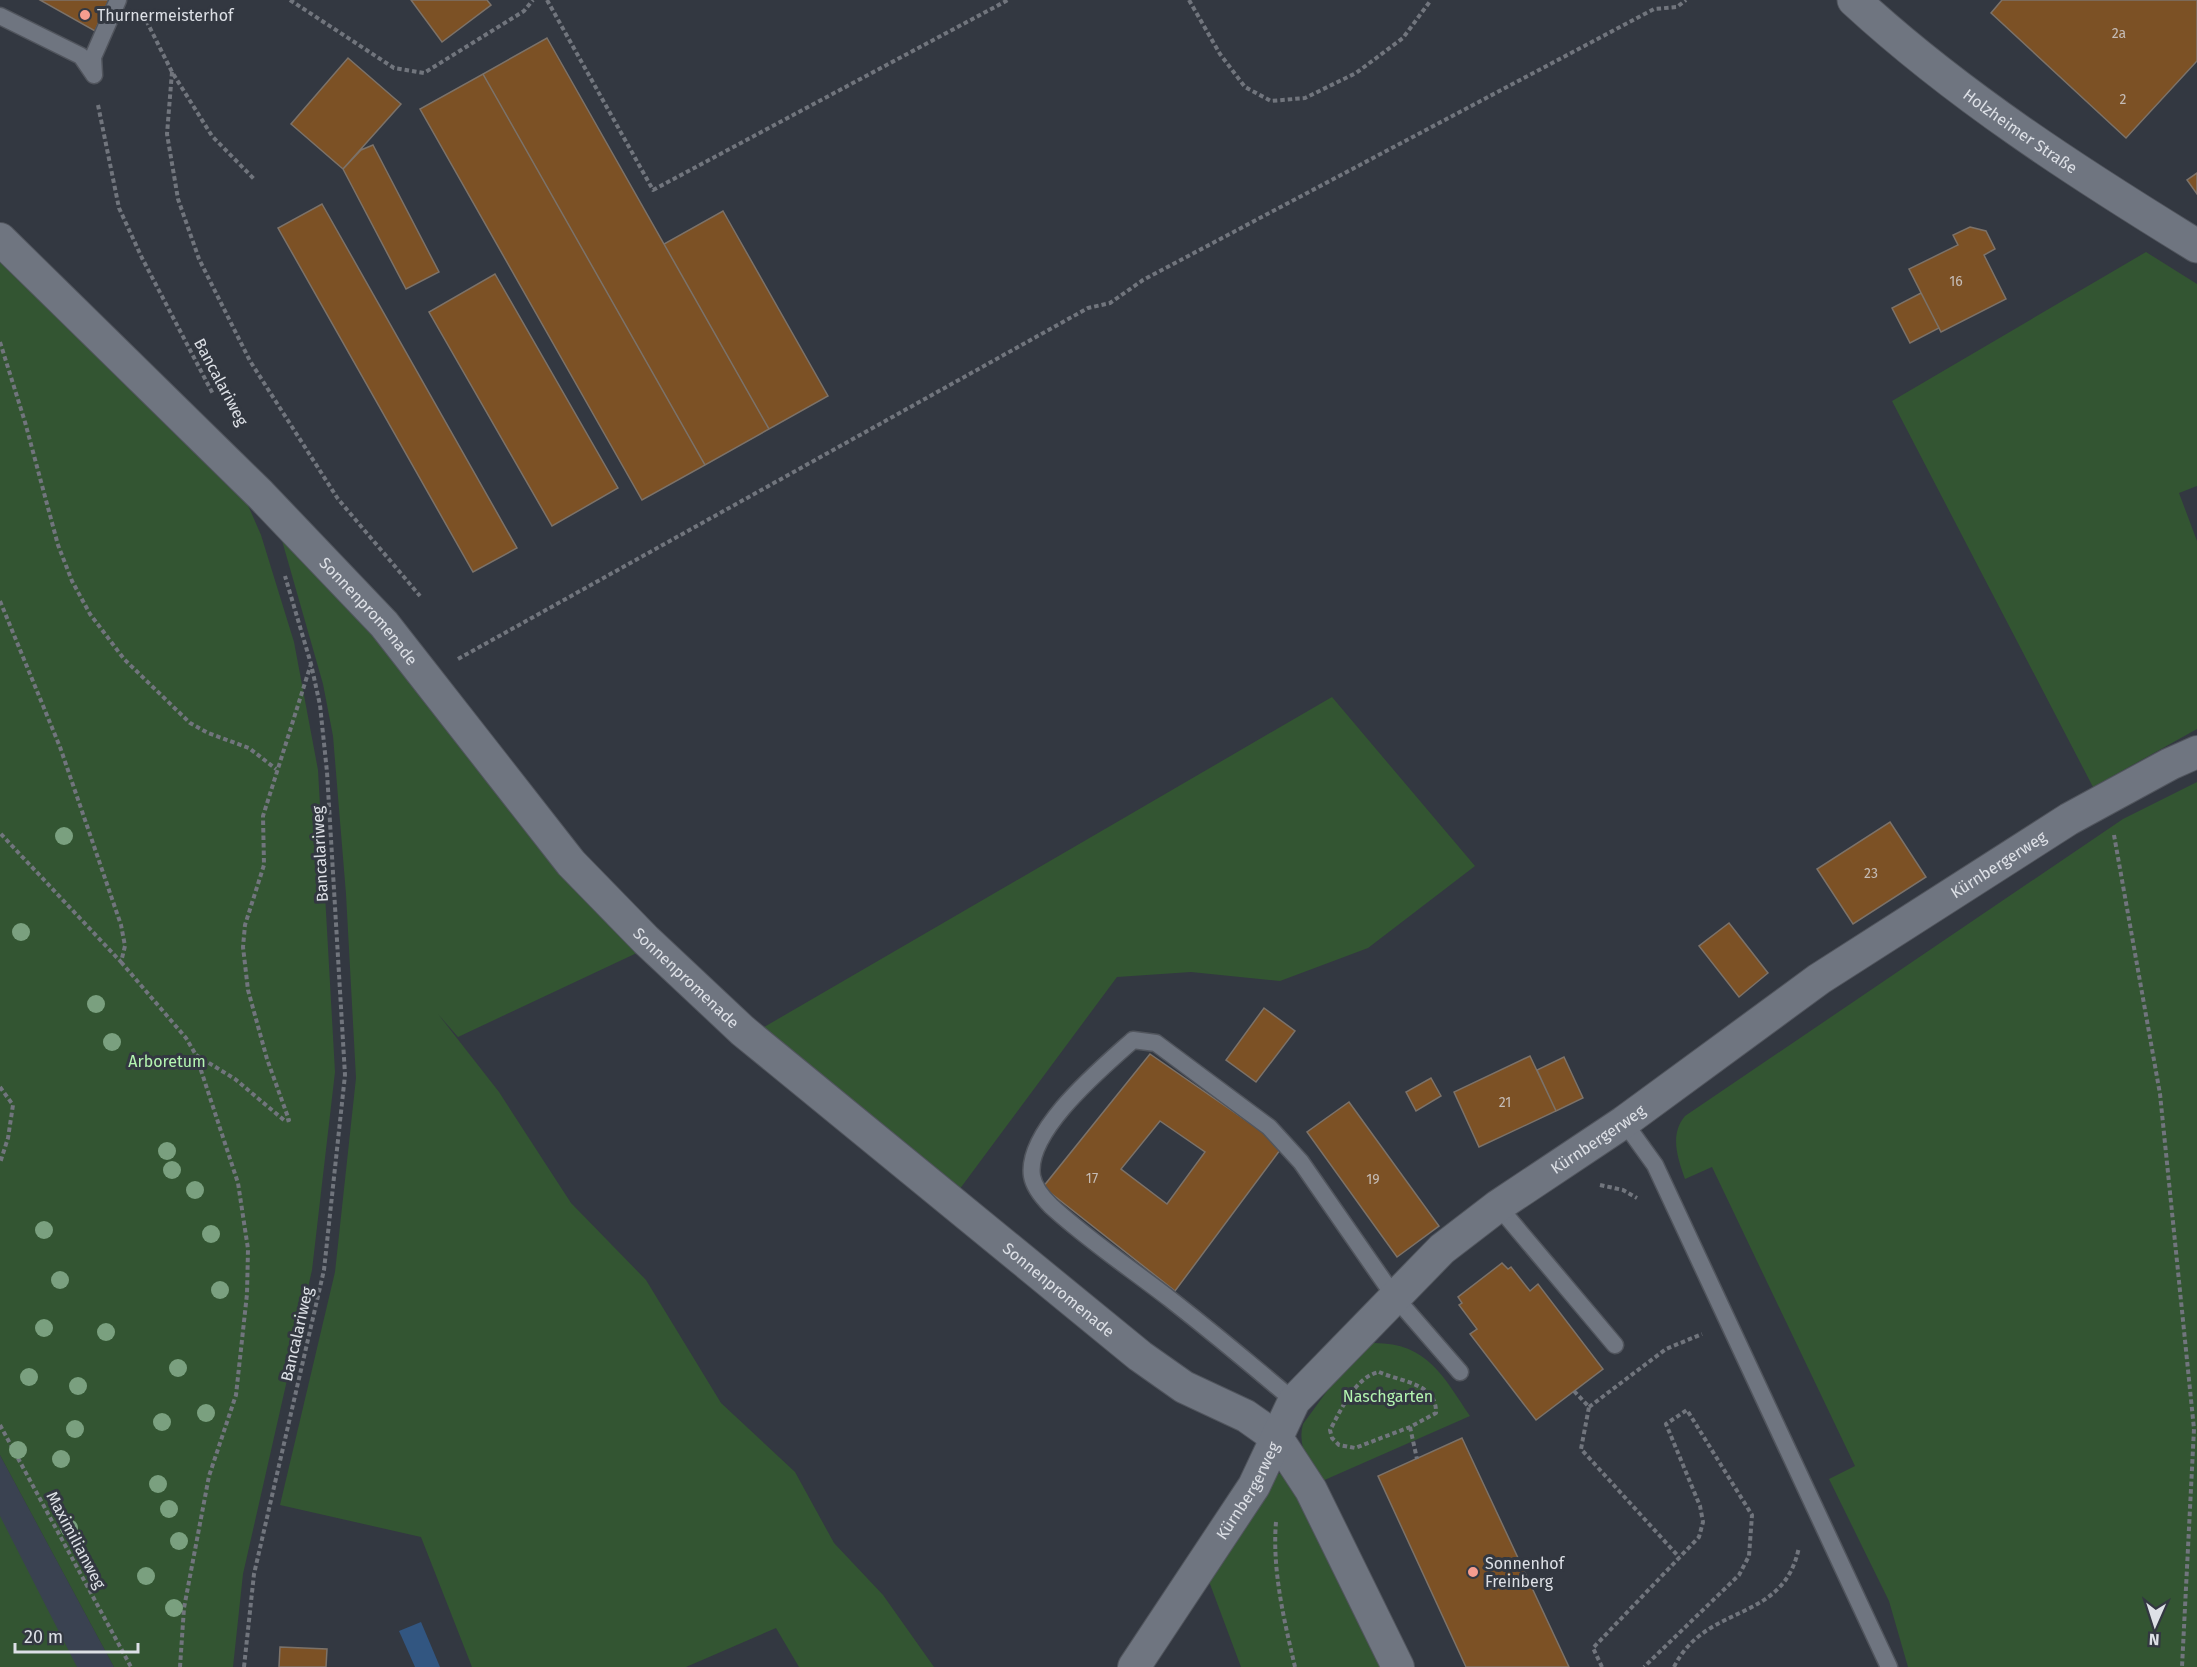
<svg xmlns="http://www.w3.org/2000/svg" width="2197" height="1667" viewBox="0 0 2197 1667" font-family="'Fira Sans',sans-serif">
	<rect width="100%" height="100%" fill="#333841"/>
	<!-- built -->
	<path fill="#3a4251" d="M0,1455L114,1667H0Z"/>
	<!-- green -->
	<path fill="#335532" d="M2146,252L2197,284V486L2179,493L2197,541V729L2093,787L1892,401Z
		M0,253L247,503L261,535L294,642L318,770L335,1072L312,1270L243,1574L233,1667H114L0,1455Z
		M281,537L364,618L641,951L458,1037L438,1014L499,1092L571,1203L646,1280L721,1403L795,1472L834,1543L883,1595L934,1667H799L776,1628L686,1667H472L421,1537L280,1505L335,1272L356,1078L346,894L333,736L323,684Z
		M1332,697L1475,866L1368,948L1280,981L1191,972L1117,977L959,1190L759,1030Z
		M2197,782V1667H1908L1889,1601L1829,1479L1855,1466L1712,1167L1685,1179C1678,1159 1669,1135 1685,1116L2123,819Z
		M1372,1343C1427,1342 1443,1376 1470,1416L1320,1482C1309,1462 1297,1447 1303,1424L1354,1354Z
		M1281,1473L1292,1476L1386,1667H1241L1207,1576L1274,1476Z
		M0,1516L77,1667H0Z"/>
	<!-- water -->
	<path fill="#325681" d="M421,1622L440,1667H415L399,1631Z"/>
	<!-- building -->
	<path fill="#7c5125" stroke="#7c7269" stroke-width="1.5" fill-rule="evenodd" d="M40,0H109L95,31Z
		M411,0H487L491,5L442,42Z
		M2002,0H2197V61L2126,138L1991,13Z
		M547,38L769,429L705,465L483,74Z
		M348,58L401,104L343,169L291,124Z
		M483,74L705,465L642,500L420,109Z
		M373,145L439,272L406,289L343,169L361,150Z
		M2197,173V194L2187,180Z
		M322,204L517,548L473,572L278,228Z
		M723,211L828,396L769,429L664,244Z
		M1970,227L1986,231L1995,249L1984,255L2006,299L1941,332L1909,269L1958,245L1953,235Z
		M495,274L618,488L552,526L429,312Z
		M1921,293L1939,328L1910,343L1892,308Z
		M1890,822L1926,877L1853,924L1817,869Z
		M1729,923L1768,973L1739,997L1699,946Z
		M1264,1008L1295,1031L1256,1082L1226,1060Z
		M1150,1054L1283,1146L1175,1291L1043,1187ZM1160,1121L1205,1152L1167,1204L1121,1169Z
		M1530,1056L1556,1111L1479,1147L1454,1092Z
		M1564,1057L1583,1098L1556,1111L1537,1070Z
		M1431,1078L1441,1096L1416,1111L1406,1092Z
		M1349,1102L1439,1226L1397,1257L1307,1132Z
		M1502,1263L1508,1269L1511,1267L1530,1291L1538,1284L1603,1369L1536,1420L1470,1334L1477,1329L1459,1305L1462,1303L1458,1297Z
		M1462,1438L1569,1667H1466L1378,1476Z
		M280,1647L327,1649L326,1667H279Z"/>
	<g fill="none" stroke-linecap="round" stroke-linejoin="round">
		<defs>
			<path id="service" d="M0,16L81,56L94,75
				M94,75L93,57L118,0
				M1624,1122L1655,1165L1889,1667
				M1498,1206L1615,1345
				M1294,1401C1253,1366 1212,1332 1170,1299C1130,1268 1088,1240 1051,1206C1043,1198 1034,1188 1032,1176C1025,1131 1103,1067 1133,1040L1156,1043L1269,1127L1301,1162L1394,1296L1460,1372"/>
			<g id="minor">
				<path id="s1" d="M0,239L260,494L384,624L571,863L646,940L743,1031L1140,1356L1184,1387L1246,1416L1277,1438L1311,1490L1398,1667"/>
				<path id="s2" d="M1134,1667L1254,1486L1294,1401L1442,1249L1498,1206L1624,1122L1819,979L2069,819L2170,764L2197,752"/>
			</g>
			<g id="tertiary">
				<path id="s3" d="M1854,0C1957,95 2078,173 2197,246"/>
			</g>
		</defs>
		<!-- service casing -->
		<use href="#service" stroke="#51555d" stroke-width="19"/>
		<!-- minor casing -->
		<use href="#minor" stroke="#51555d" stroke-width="34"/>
		<!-- tertiary casing -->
		<use href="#tertiary" stroke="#51555d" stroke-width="35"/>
		<!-- path -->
		<path stroke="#71757d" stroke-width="4" stroke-dasharray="4.5 3" stroke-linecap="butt" d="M290,0L394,68L424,73L524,11L533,0
			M547,0L653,190L1008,0
			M1189,0L1220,54L1245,87L1271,101L1305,98L1356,73L1403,38L1431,0
			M143,14L172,72L212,136L255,180
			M172,72L167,134L178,199L199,259L250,361L338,499L420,596
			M98,105L119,208L142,258L213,394
			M0,342L25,422L58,545L72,581L90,614L124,659L190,723L208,733L249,748L276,769
			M0,601L60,747L121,925L125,946L121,962L0,833
			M458,659L1088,308L1110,303L1143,280L1654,9L1677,7L1686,0
			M2114,835L2160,1094L2194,1429L2182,1667
			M121,962L186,1038L196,1055L238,1183L248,1249L247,1294L236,1395L209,1476L184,1608L180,1667
			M196,1055L235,1079L285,1121L289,1120L267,1059L248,990L243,947L245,925L264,865L263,816L311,664
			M0,1087L13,1105L8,1138L0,1163
			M1600,1185L1623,1190L1637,1198
			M1379,1372C1401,1382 1437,1383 1436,1413L1410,1427L1355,1448L1339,1445L1332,1438L1330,1430C1341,1410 1355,1377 1379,1372Z
			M1574,1391L1589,1407L1581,1449L1679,1557
			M1589,1407L1666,1349L1702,1334
			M0,1425L131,1667
			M1410,1427L1417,1459
			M1276,1522C1272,1570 1284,1620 1295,1667
			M244,1667L254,1574L324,1270L345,1075L327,772L320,705L311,664L285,576
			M1602,1667L1593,1648L1699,1537L1703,1522L1700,1506L1666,1424L1687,1410L1752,1515L1749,1556L1739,1575L1644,1667
			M1674,1667C1706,1602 1784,1624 1799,1547"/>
		<!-- service -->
		<use href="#service" stroke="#6f7580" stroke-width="16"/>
		<!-- minor -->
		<use href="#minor" stroke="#6f7580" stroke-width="32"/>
		<!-- tertiary -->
		<use href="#tertiary" stroke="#6f7580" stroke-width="33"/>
	</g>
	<!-- trees -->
	<g fill="#7aa07f">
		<circle cx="64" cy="836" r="9"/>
		<circle cx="21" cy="932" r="9"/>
		<circle cx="96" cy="1004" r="9"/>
		<circle cx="112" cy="1042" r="9"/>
		<circle cx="167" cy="1151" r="9"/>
		<circle cx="172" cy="1170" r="9"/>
		<circle cx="195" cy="1190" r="9"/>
		<circle cx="44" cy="1230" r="9"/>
		<circle cx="211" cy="1234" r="9"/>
		<circle cx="60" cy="1280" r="9"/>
		<circle cx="220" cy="1290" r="9"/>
		<circle cx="44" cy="1328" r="9"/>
		<circle cx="106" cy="1332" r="9"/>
		<circle cx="178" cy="1368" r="9"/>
		<circle cx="29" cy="1377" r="9"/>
		<circle cx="78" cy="1386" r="9"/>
		<circle cx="206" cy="1413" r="9"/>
		<circle cx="162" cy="1422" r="9"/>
		<circle cx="75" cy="1429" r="9"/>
		<circle cx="18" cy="1450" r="9"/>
		<circle cx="61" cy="1459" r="9"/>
		<circle cx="158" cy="1484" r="9"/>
		<circle cx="169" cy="1509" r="9"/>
		<circle cx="69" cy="1528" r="9"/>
		<circle cx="179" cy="1541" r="9"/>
		<circle cx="146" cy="1576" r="9"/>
		<circle cx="174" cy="1608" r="9"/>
	</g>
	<!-- markers -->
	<g fill="#f59d8f" stroke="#333841" stroke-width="2">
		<circle cx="85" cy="15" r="6"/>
		<circle cx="1473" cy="1572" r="6"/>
	</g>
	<g text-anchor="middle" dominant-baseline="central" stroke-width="6" stroke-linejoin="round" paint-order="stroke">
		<!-- number labels -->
		<g font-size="14" fill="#c5bcb6">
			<text x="2119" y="33">2a</text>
			<text x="2123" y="99">2</text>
			<text x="1956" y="281">16</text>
			<text x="1871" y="873">23</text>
			<text x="1505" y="1102">21</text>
			<text x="1092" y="1178">17</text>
			<text x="1373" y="1179">19</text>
		</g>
		<!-- poi labels -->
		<g font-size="16" fill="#dde0e6" stroke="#333841" text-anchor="start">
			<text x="97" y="15">Thurnermeisterhof</text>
			<text x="1485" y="1563">Sonnenhof<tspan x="1485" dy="18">Freinberg</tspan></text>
		</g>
		<!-- street labels -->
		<g font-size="16" fill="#dde0e6" stroke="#333841">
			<text stroke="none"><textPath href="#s3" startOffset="212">Holzheimer Straße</textPath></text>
			<text transform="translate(221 382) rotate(62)">Bancalariweg</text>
			<text stroke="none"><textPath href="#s1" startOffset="524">Sonnenpromenade</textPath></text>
			<text transform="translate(320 854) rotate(-93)">Bancalariweg</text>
			<text stroke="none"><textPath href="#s2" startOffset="1200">Kürnbergerweg</textPath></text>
			<text stroke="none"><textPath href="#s1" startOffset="1010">Sonnenpromenade</textPath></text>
			<text stroke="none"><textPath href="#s2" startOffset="714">Kürnbergerweg</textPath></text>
			<text stroke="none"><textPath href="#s1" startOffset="1496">Sonnenpromenade</textPath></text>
			<text transform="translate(297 1334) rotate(-77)">Bancalariweg</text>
			<text stroke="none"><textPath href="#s2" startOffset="210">Kürnbergerweg</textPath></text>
			<text transform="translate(76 1540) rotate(62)">Maximilianweg</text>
		</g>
		<!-- park labels -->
		<g font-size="16" fill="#b4f5b1" stroke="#333841">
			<text x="167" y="1061">Arboretum</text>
			<text x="1388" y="1396">Naschgarten</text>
		</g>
	</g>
	<!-- north arrow -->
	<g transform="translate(2155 1625) rotate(183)" stroke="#333841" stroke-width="4.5" paint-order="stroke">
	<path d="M0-4.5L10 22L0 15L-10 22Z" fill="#dde0e6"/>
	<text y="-9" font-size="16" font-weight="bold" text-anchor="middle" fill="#dde0e6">N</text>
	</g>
	<!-- scale -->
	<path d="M15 1643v9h123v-9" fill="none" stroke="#dde0e6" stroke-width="3"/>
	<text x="24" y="1643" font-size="18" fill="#dde0e6" stroke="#333841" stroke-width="4.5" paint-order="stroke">20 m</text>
</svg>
